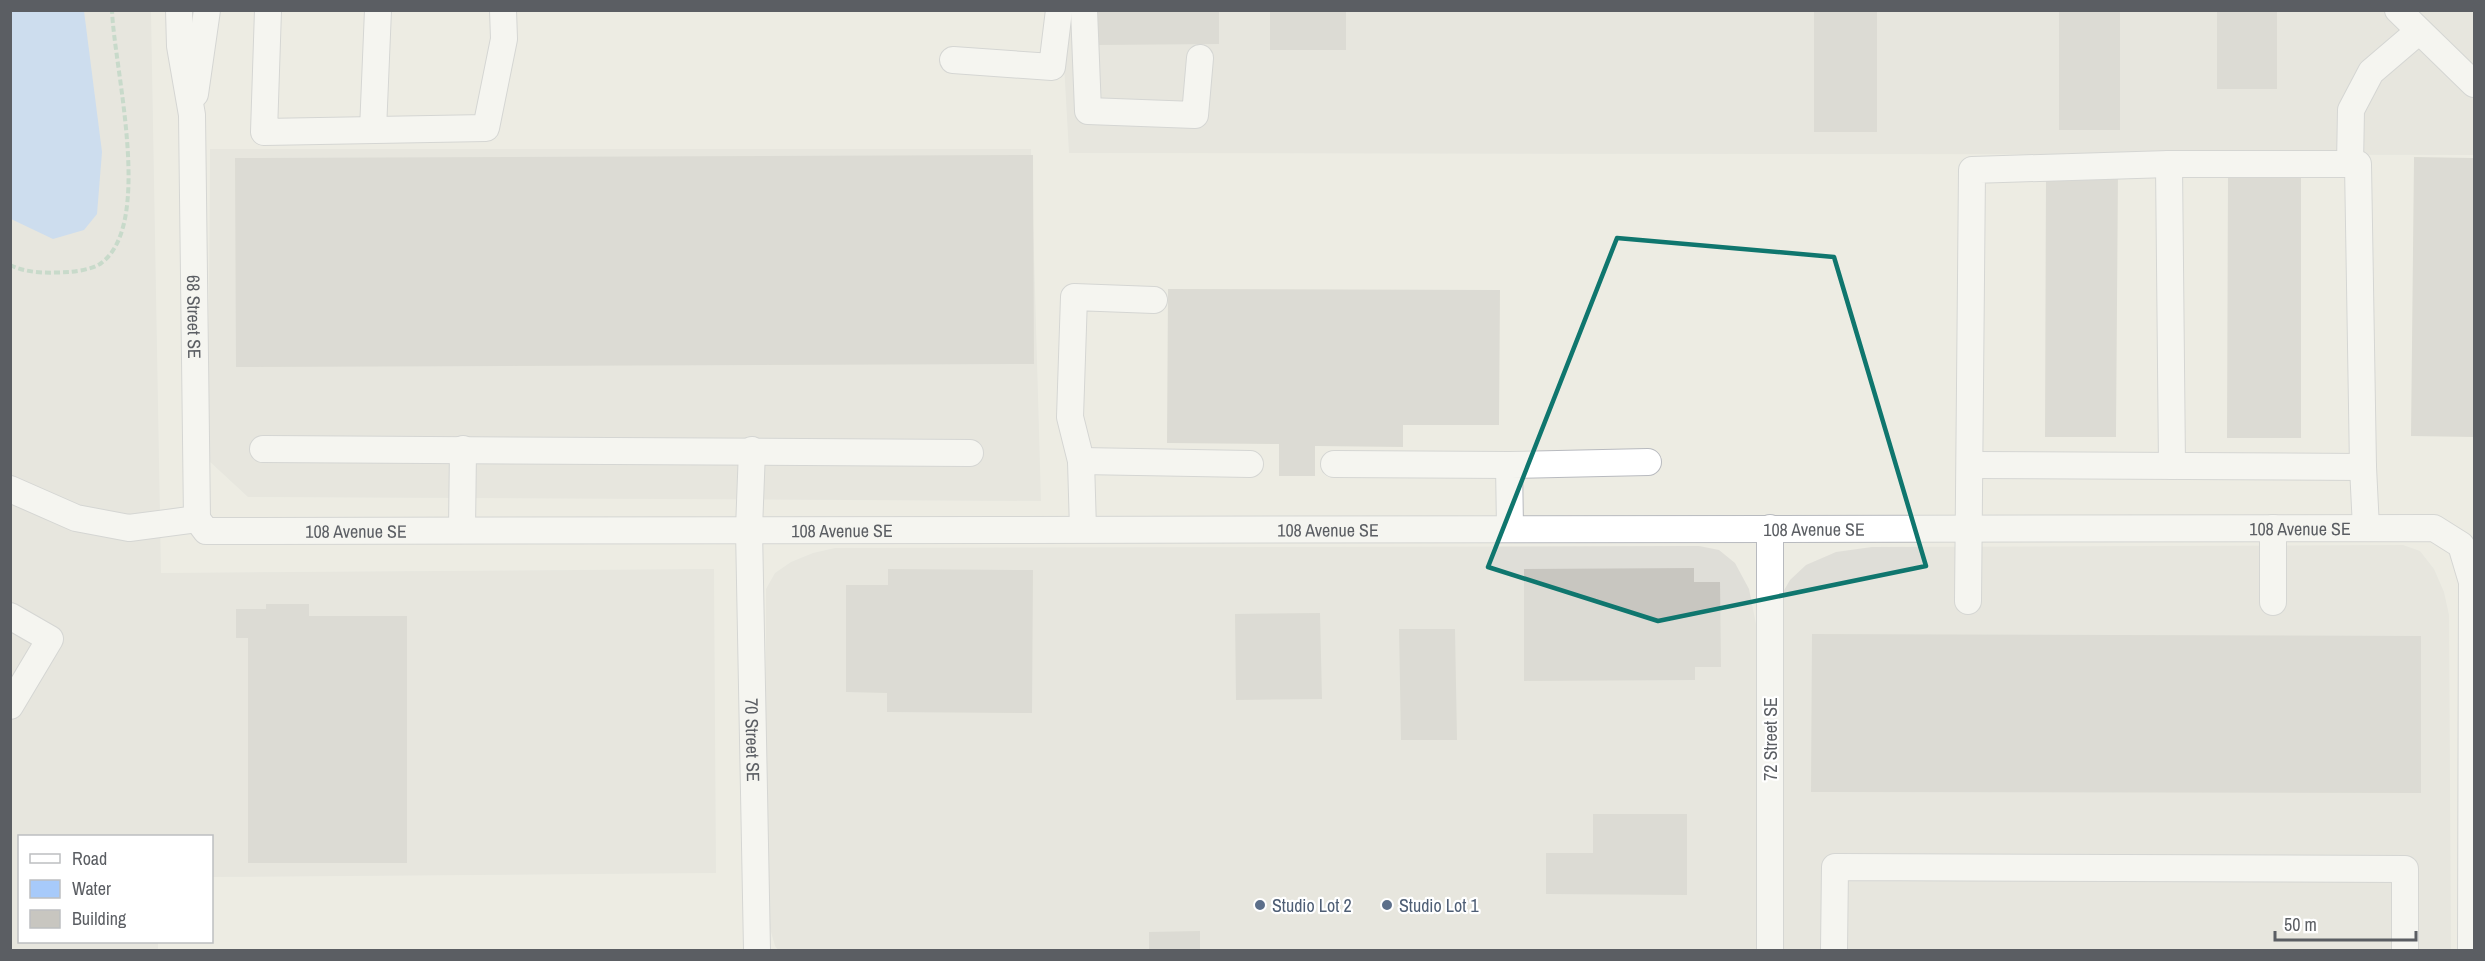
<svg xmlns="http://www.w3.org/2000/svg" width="2485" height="961" viewBox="0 0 2485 961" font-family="'Archivo Narrow',sans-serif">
	<rect width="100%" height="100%" fill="#edece3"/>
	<!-- industrial -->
	<path fill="#dfded8" d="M10,11H151L161,573L714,569L716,873L212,877V836H20V942H158V950H11Z
		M1061,11H2474V155L1069,153Z
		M210,149H1031L1041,501L248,497L208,460Z
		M2403,545L2420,551L2434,569L2444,592L2449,615L2451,950H1782L1783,592L1790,580L1806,565L1836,552L1872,547Z
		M1699,546L1719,550L1735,563L1749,589L1756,624V950H778L775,946L766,914V589L775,573L791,562L813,553L835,548Z"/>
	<!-- water -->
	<path fill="#a7cafa" d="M11,10L84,11L102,152L97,214L84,230L53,239L11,219Z"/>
	<!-- building -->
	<path fill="#c8c6c0" d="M1097,10H1219V44L1097,45Z
		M1270,10H1346V50H1270Z
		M1814,10H1877V132H1814Z
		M2059,10H2120V130H2059Z
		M2217,10H2277V89H2217Z
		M1033,155L1034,364L236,367L235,158Z
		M2414,157L2474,158V437L2411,436Z
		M2046,172H2118L2116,437H2045Z
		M2228,173H2301V438H2227Z
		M1168,289L1500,290L1499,425H1403V447L1315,446V476H1279V444L1167,443Z
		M1694,568V582H1720L1721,667H1695V680L1524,681V569Z
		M888,569L1033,570L1032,713L887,712V693L846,692V585H888Z
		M266,604H309V616H407V863H248V638H236V609H266Z
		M1320,613L1322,699L1236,700L1235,614Z
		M1399,629H1455L1457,740H1401Z
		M1812,634L2421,636V793L1811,792Z
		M1593,814H1687V895L1546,894V853H1593Z
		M1200,931V950H1149V932Z"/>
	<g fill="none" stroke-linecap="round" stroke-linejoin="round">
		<defs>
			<g id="minor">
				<path id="s1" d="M179,10L180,46L192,115L197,519"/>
				<path d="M268,10L264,132L486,128L504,39L503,10"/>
				<path d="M1084,10L1088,111L1195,115L1200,58"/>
				<path d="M2398,10L2474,84"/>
				<path d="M953,60L1052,67L1059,10"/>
				<path d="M195,94L207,10"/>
				<path d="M373,130L378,10"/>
				<path d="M2169,164L2172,466"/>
				<path d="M2350,164L2351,110L2371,72L2419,31"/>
				<path d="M263,449L970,453"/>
				<path id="s2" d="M752,450L749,529L757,950"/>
				<path d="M1081,461L1250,464"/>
				<path d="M1334,464L1509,465"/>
				<path d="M1971,465L2363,467"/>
				<path d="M10,489L76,518L129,528L197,519"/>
				<path id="s3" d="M197,519L206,531L2434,528L2461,545L2472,582L2471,950"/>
				<path d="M1510,528L1509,465L1648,462"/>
				<path d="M1770,528V950"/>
				<path d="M2273,528V602"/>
				<path d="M1083,529L1081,461L1070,417L1074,297L1154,300"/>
				<path d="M462,530L463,449"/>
				<path d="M1968,601L1972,170L2169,164H2358L2363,467L2366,528"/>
				<path d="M10,616L50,639L10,706"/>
				<path d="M1834,950L1835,867L2405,869V950"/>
			</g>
		</defs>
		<!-- minor casing -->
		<use href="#minor" stroke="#b8babf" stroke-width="28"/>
		<!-- path -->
		<path stroke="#9bc3ac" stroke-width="4" stroke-dasharray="6 3" stroke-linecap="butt" d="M10,265C28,274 50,273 69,272C79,271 92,269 100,264C155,226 114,69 112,10"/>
		<!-- minor -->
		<use href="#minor" stroke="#fff" stroke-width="26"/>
	</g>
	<!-- marked area -->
	<path d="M0 0H2485V961H0ZM1617,238L1834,257L1926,566L1658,621L1488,567Z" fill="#edece3" fill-opacity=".55" fill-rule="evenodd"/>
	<path fill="none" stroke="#0f766e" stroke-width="4.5" stroke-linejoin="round" d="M1617,238L1834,257L1926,566L1658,621L1488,567Z"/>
	<!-- markers -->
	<g fill="#5c6f8a" stroke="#fff" stroke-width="2">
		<circle cx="1260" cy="905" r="6"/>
		<circle cx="1387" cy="905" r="6"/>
	</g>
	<g text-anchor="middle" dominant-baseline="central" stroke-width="4.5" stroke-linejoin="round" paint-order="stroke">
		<!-- street labels -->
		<g font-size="18" fill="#5b5e63" stroke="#fff">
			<text stroke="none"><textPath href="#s1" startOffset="308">68 Street SE</textPath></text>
			<text stroke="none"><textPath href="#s3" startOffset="1137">108 Avenue SE</textPath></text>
			<text stroke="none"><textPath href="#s3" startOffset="1623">108 Avenue SE</textPath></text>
			<text stroke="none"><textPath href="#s3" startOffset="2109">108 Avenue SE</textPath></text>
			<text stroke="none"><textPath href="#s3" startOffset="651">108 Avenue SE</textPath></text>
			<text stroke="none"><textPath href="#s3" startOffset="165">108 Avenue SE</textPath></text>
			<text transform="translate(1770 739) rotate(-90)">72 Street SE</text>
			<text stroke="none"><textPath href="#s2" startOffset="290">70 Street SE</textPath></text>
		</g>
		<!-- service labels -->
		<g font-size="18" fill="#4e5e75" stroke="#fff" text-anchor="start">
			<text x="1272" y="905">Studio Lot 2</text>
			<text x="1399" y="905">Studio Lot 1</text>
		</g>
	</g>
	<!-- border -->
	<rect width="2485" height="961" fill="none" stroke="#5b5e63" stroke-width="24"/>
	<!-- legend -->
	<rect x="18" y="835" width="195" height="108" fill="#ffffff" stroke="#bdbfc1" stroke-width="1.5"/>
	<rect x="30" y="854" width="30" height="9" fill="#ffffff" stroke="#bdbfc1" stroke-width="1.5"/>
	<text x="72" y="865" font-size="18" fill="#5b5e63">Road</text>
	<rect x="30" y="880" width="30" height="18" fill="#a7cafa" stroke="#bdbfc1" stroke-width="1.5"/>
	<text x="72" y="895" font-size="18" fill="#5b5e63">Water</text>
	<rect x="30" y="910" width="30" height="18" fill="#c8c6c0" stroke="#bdbfc1" stroke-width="1.5"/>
	<text x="72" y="925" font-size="18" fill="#5b5e63">Building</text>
	<!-- scale -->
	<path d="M2275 931v9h141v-9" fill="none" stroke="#5b5e63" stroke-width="3"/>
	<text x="2284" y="931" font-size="18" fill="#5b5e63" stroke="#ffffff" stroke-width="4.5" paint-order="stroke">50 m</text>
</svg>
